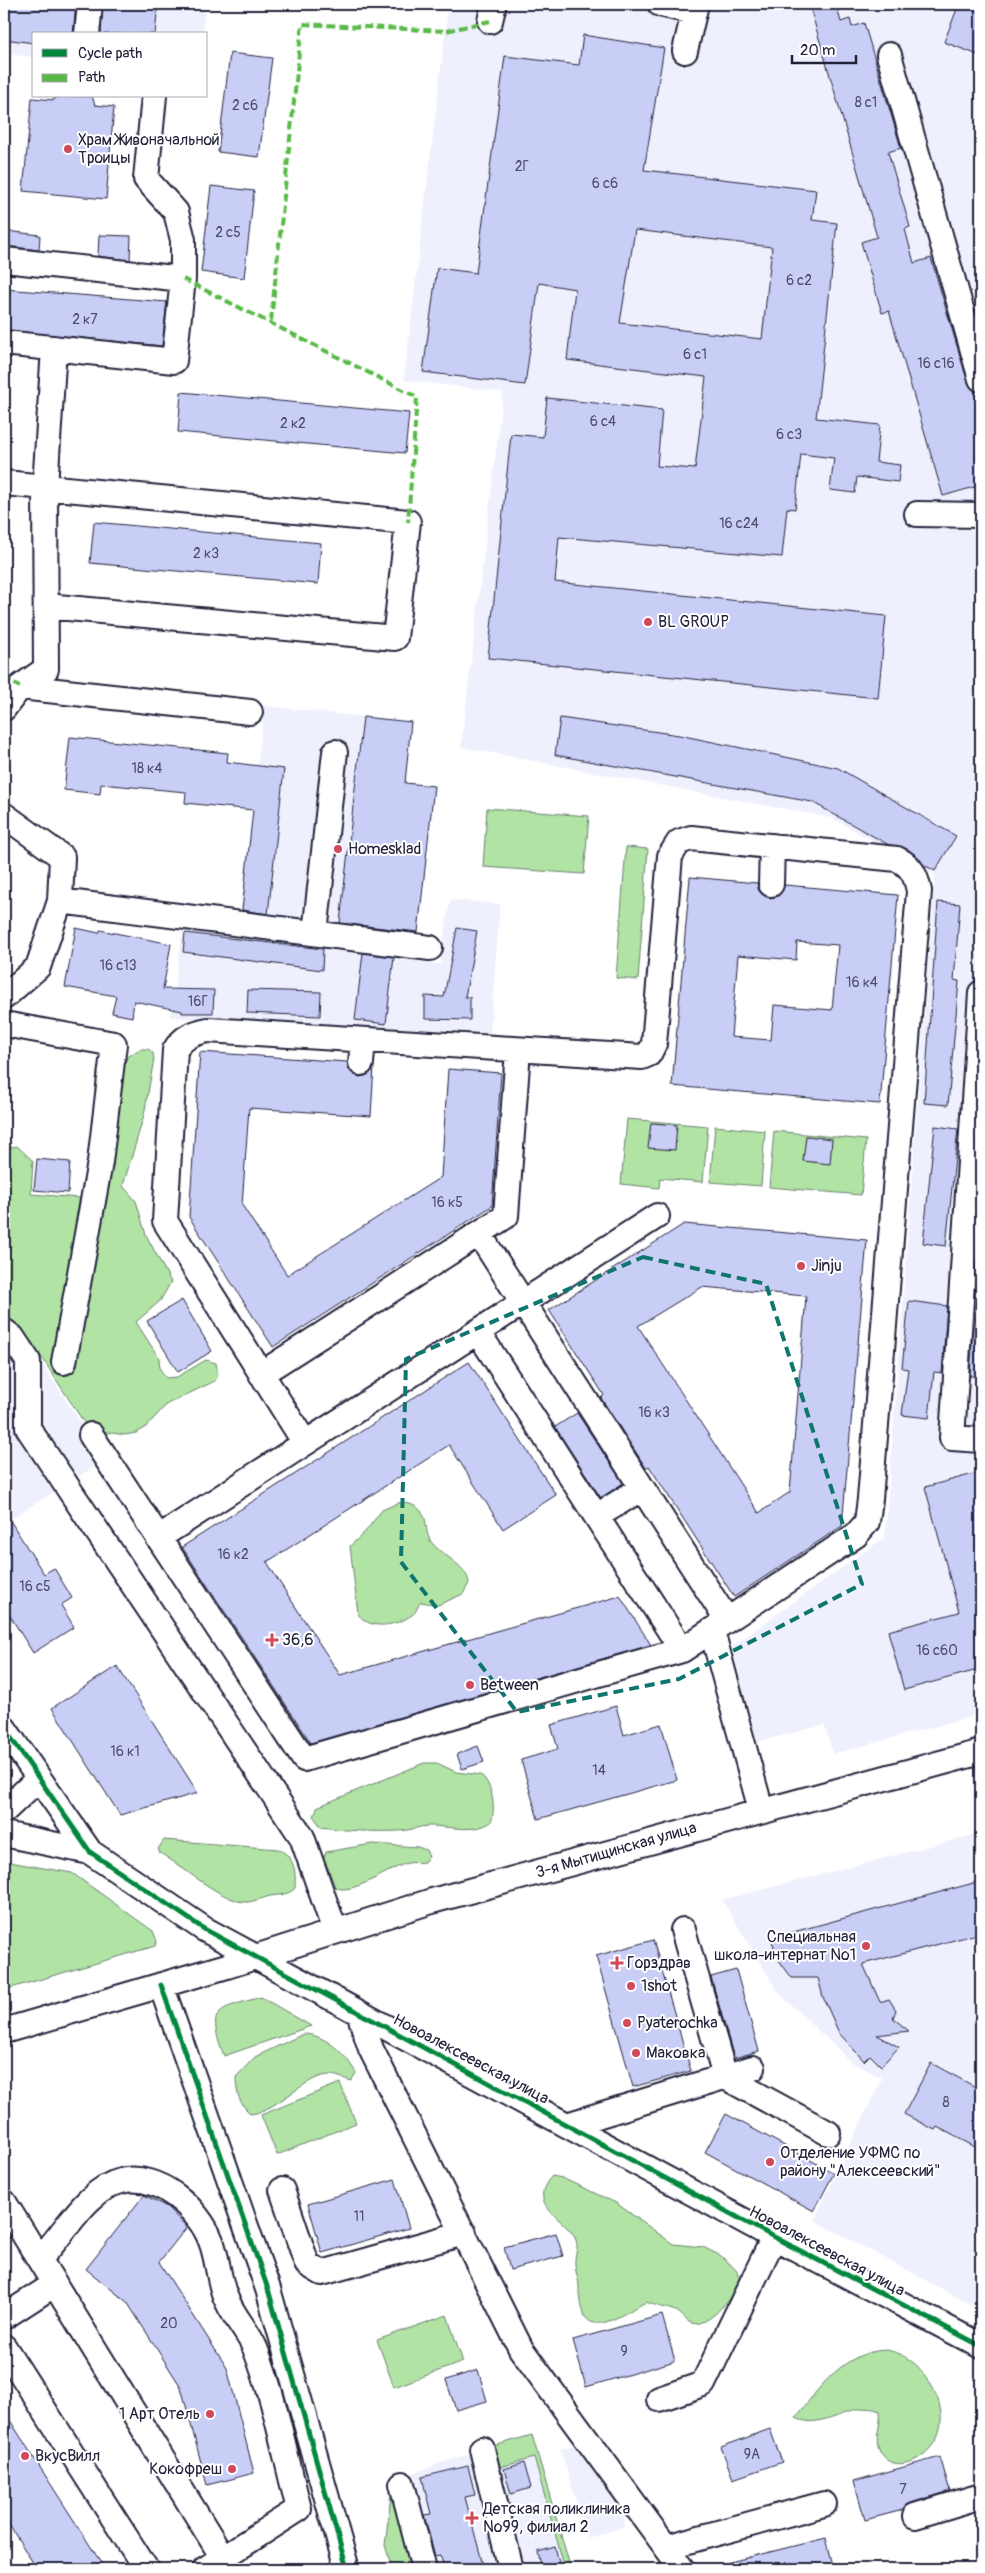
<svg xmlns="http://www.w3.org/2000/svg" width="985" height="2573" viewBox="0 0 985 2573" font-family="Pangolin,sans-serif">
	<rect width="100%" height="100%" fill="#fff"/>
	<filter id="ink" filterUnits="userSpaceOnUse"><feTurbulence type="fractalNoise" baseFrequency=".02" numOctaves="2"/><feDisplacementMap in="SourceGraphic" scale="10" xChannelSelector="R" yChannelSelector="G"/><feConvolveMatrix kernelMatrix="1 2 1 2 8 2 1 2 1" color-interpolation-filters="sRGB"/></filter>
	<g filter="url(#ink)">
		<!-- built -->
		<path fill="#eff0fd" d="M4,4H206L202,34H34V57L4,54Z
			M419,4H981V1714L833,1754L824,1725L757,1742L732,1646L885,1537L935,875L832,818L461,747L503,392L404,380L448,9Z
			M264,706L411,722L405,783L434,786L418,932L241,912Z
			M450,900L500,904L490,1033L170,1017L183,930L440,964Z
			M4,1306L105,1460L4,1523Z
			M981,1833V2310L814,2220L882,2078L851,2062L778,1992L722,1900Z
			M532,2435L571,2569H392L385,2545L389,2492L396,2482L410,2474L482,2449Z
			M582,2443L624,2509V2527L588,2538L560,2449Z"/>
		<!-- green -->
		<path fill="#b1e3a4" stroke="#6a8270" d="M487,808L589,816L584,874L483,867Z
			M626,847L648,849L638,980L616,978Z
			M140,1049H148L153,1053L154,1059L144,1115L123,1186L136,1201L146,1235L171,1282L160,1301L136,1322L159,1358L160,1369L166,1378L177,1377L206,1360L216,1363L218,1374L215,1381L167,1404L145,1428L136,1433L125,1435L94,1430L85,1424L31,1341L4,1323V1149L17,1146L33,1161L31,1194L79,1198L104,1168L122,1067L127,1057Z
			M627,1119L708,1126L703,1182L660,1178L659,1188L621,1184Z
			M715,1126L765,1131L761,1186L710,1182Z
			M774,1131L866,1140L861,1195L769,1187Z
			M398,1503C405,1502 414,1504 420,1510C429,1519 424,1530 430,1540C439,1555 467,1564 469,1583L463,1594L438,1605L421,1602C417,1606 417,1612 412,1615C398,1625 371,1632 358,1614L350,1546L365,1532L382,1510Z
			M424,1763H437L456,1772L481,1775C493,1785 496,1809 491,1822C475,1834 447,1826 429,1826C419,1826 409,1831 399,1831C374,1832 346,1831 321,1827L314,1817L317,1807Z
			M164,1840L278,1849C295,1857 296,1871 295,1888C289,1895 278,1895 270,1896C262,1898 251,1903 243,1902C218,1898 182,1866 160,1853L158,1849Z
			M372,1844L418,1847L426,1850L429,1857L424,1862C419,1863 413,1862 408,1863C391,1867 351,1897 335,1887L324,1857L326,1852Z
			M4,1861L72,1873L153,1931L157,1941L155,1946L4,1990Z
			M261,1997L311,2026L224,2056C206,2007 216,2010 261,1997Z
			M303,2034C325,2034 346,2054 356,2073L351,2081C345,2079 338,2076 332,2075C308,2073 277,2111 251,2114C239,2104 236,2092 236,2077L255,2057Z
			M340,2083L356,2123L277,2155L261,2115Z
			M552,2176L562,2178L616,2203L673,2244L703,2247L721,2256L736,2270L740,2279C736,2293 709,2329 691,2323C686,2321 682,2314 676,2311C667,2308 656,2306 646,2302C615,2318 579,2347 579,2287C579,2279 575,2272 575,2264C574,2254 580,2247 575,2238C564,2217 525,2205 552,2176Z
			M447,2315L463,2362L394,2387L377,2340Z
			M886,2350C907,2354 916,2362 928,2380C971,2444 896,2485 880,2452C873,2438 882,2425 880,2411C851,2399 823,2432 796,2418C818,2388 845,2351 886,2350Z
			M532,2435L571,2569H565L534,2458L493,2469L487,2448Z
			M392,2488L413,2569H392L385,2545Z"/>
		<!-- building -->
		<path fill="#c9cef7" stroke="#22223b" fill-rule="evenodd" d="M9,4H76L73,34H34V43L4,39V18H8Z
			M103,4H158L155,34H101Z
			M809,4H836L841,22L850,19L852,27L864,23L901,148L888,152L910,227L905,229L914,263L931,258L968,383L975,391L981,411V485L943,496L889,311L882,313L861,242L877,237Z
			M959,4H981V56L944,42Z
			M583,35L664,48L644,170L816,190L812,220L837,223L816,418L880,425L876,462L900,465L898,482L857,477L855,493L830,490L834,458L801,454L795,509L787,508L782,557L559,537L555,582L886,616L878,698L488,658L511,434L543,437L547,398L662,410L657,466L695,469L706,377L567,360L575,289L539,283L525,385L423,372L437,268L476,273L505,56L579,65ZM635,230L772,247L762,339L620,323Z
			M230,53L272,58L259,157L218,152Z
			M56,96H92L95,105L114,107L106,199L23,191L32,98L54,100Z
			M211,186L254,191L244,278L201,272Z
			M6,231L40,235L39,250L5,246Z
			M99,235L131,236L130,260L98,256Z
			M4,289L167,302L162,346L4,330Z
			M181,392L409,413L405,453L178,432Z
			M94,522L321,543L318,584L90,563Z
			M363,717L411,722L405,783L434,786L418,932L340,923Z
			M560,718L679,735L838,768L956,836L935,871L924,865L909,850L887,844L812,802L555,755Z
			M70,737L228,753L227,762L284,769L268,914L242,910L253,810L185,803L186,792L101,784L100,794L64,790Z
			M690,877L757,883L759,891L770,898L778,896L785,885L898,895L880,1104L672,1086ZM797,942L838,945L832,1010L774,1005L771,1040L731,1037L738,955L796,960Z
			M938,902L960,904L954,980L959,981L948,1105L924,1103Z
			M76,928L99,933L100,930L171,944L163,989L214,990L213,1013H182V1011L134,1001L132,1017L112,1013L116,996L65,987Z
			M457,928L477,931L465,997H470V1020L425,1019V996L444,997Z
			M185,933L323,949L322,970L183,952Z
			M363,953L394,957L386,1024L355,1020Z
			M248,990L321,992L320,1016L247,1013Z
			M200,1052L347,1062L353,1074L360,1077L367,1075L374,1066L371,1116L249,1108L242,1205L287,1275L441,1177L448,1069L501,1073L492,1206L273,1347L189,1217Z
			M651,1123L677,1125L675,1150L648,1148Z
			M935,1126L958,1129L946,1246L923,1243Z
			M806,1136L832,1139L830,1164L803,1161Z
			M37,1159L70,1162L68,1193L34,1190Z
			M684,1224L867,1240L842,1526L734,1597L649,1466L646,1468L601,1398L604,1395L549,1310ZM702,1287L806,1296L790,1492L759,1513L638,1326Z
			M182,1300L212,1351L178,1372L147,1321Z
			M909,1301L947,1306L942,1373L934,1372L929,1418L902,1415L908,1369L902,1368Z
			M974,1309L981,1310V1377L970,1376Z
			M469,1362L556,1495L503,1529L449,1445L267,1562L278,1580L340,1675L620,1596L651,1645L311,1743L182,1547Z
			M577,1413L623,1483L601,1498L555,1427Z
			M981,1472V1669L904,1690L888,1631L959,1612L925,1487Z
			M4,1511L44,1574L54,1568L72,1598L61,1605L74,1627L33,1653L4,1606Z
			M117,1666L198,1793L120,1815L52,1708Z
			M616,1706L624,1735L661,1724L677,1780L538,1819L521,1760L558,1749L551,1725Z
			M478,1746L484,1762L462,1769L457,1754Z
			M981,1881V1933L863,1964L880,2002L889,1999L896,2010L893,2018L909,2031L877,2035L899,2047L881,2066L870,2055L864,2061L839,2033L823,1997L818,1978H792L778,1959L771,1938Z
			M653,1940L691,2071L633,2087L596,1956Z
			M736,1970L759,2051L734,2058L711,1977Z
			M931,2063L981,2090V2150L937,2127L935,2130L904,2114Z
			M726,2114L834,2173L814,2211L705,2152Z
			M395,2179L409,2228L322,2253L308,2204Z
			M144,2195L167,2207L187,2227L159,2262L227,2368L254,2473L207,2485L181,2387L127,2302L86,2269Z
			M556,2233L563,2256L510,2270L504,2247Z
			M662,2315L675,2361L586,2387L573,2340Z
			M478,2370L487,2401L456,2410L446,2380Z
			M4,2411L105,2569H37L4,2517Z
			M770,2429L782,2462L733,2479L721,2447Z
			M940,2457L950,2491L911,2503L903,2510L865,2520L854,2481Z
			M524,2463L531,2488L511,2494L504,2469Z
			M468,2466L475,2495L465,2497L484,2569H445L440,2555L435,2556L424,2515L431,2514L422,2477Z
			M826,2538L834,2569H727L726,2563Z
			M555,2547L561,2569H542L538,2552Z"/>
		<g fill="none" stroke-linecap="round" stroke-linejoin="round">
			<defs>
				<path id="minor" d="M660,4L694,12
					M490,21L494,4
					M87,34L90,4
					M685,51L696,4
					M889,55L981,379
					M154,96L146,179L176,212L183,240V279
					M4,260L183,279L174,361L4,343
					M4,483L408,522L395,638L46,606
					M917,514L981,515
					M20,687L250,712
					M4,708L20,687L46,669L45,487L54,348
					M4,815L62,857L60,901L38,967L4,997
					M771,884L772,846
					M60,901L430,948
					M315,933L335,752
					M981,993L952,1438L981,1440
					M4,1024L114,1044L100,1162L64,1362
					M361,1063L363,1040
					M479,1234L727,1620
					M4,1331L12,1337L28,1361V1428L302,1837L335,1931
					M478,1332L682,1650
					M261,1374L506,1216L518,1050
					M91,1435L304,1759L682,1650L856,1535L867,1522L870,1499L919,891C916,876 912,866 897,859L691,838L679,842L670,856L654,1044L649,1054L642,1057L208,1030C193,1033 183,1037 175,1050L165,1221L305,1443
					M597,1516L642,1488
					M158,1538L657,1216
					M712,1631L761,1810
					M4,1728L90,1852L204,1929L774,2237L981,2346
					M4,1811L38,1779
					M4,1834L90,1852
					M683,1930L725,2077L828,2133
					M161,1985L268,2289L347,2569
					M359,2013L371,2049L521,2349L682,2569
					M4,2031L227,1966L432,1901L981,1752
					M567,2125L753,2068
					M282,2190L307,2264L322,2273L464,2233
					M4,2202L230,2569
					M40,2258C65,2234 85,2190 121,2181C158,2172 199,2209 211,2241C218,2259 218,2278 225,2296C232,2315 247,2330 255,2348C275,2399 285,2456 299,2509L205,2569
					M4,2317L55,2284
					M4,2347L146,2569
					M659,2399L703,2384L774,2237
					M482,2449L511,2569
					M402,2484L424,2569
					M915,2516L981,2496
					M666,2547L824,2504"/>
			</defs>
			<!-- minor casing -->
			<use href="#minor" stroke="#22223b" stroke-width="28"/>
			<!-- minor -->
			<use href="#minor" stroke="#fff" stroke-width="24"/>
			<!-- quiet -->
			<path stroke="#58b947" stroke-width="4" stroke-dasharray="8 4" stroke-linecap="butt" d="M183,279L417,397L408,522
				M271,321L302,24L446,31L490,21
				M4,678L20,687"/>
			<defs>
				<path id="cycleway" d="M4,1728L90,1852L204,1929L774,2237L981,2346
					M161,1985L268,2289L347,2569"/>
			</defs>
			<!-- cycleway casing -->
			<use href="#cycleway" stroke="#fff" stroke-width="8"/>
			<!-- cycleway -->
			<use href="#cycleway" stroke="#00873e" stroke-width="5"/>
		</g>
	</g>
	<!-- marked area -->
	<path fill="none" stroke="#0f766e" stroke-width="4" stroke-dasharray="10 6" stroke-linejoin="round" d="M643,1257L766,1284L862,1584L679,1679L517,1712L401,1562L406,1359Z"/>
	<!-- markers -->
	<g fill="#d1495b" stroke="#fff" stroke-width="2">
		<circle cx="68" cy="149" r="5"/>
		<circle cx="648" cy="622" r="5"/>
		<circle cx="338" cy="849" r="5"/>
		<circle cx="801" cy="1266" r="5"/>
		<path d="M269.5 1632.5h5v5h5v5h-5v5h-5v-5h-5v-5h5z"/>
		<circle cx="470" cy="1685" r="5"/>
		<circle cx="866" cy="1946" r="5"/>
		<path d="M614.5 1955.5h5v5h5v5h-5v5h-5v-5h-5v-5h5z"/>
		<circle cx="631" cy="1986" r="5"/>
		<circle cx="627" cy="2023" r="5"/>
		<circle cx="636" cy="2053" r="5"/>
		<circle cx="770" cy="2162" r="5"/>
		<circle cx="210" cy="2414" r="5"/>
		<circle cx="25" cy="2456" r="5"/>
		<circle cx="232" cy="2469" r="5"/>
		<path d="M469.5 2510.5h5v5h5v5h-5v5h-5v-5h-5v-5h5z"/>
	</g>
	<g text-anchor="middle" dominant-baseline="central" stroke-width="4" stroke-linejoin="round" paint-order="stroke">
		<!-- number labels -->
		<g font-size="14" fill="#4c4d6a">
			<text x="866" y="102">8 с1</text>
			<text x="245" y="105">2 с6</text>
			<text x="522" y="166">2Г</text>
			<text x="605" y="183">6 с6</text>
			<text x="228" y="232">2 с5</text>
			<text x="799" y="280">6 с2</text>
			<text x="85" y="319">2 к7</text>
			<text x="695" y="354">6 с1</text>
			<text x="936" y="363">16 с16</text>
			<text x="603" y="421">6 с4</text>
			<text x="293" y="423">2 к2</text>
			<text x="789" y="434">6 с3</text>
			<text x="739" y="523">16 с24</text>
			<text x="206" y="553">2 к3</text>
			<text x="147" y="768">18 к4</text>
			<text x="118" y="965">16 с13</text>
			<text x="862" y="982">16 к4</text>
			<text x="198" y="1001">16Г</text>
			<text x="447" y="1202">16 к5</text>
			<text x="654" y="1412">16 к3</text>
			<text x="233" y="1554">16 к2</text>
			<text x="35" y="1586">16 с5</text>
			<text x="937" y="1650">16 с60</text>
			<text x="125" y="1751">16 к1</text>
			<text x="599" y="1770">14</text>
			<text x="946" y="2102">8</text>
			<text x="359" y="2216">11</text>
			<text x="169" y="2323">20</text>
			<text x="624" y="2351">9</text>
			<text x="752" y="2454">9А</text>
			<text x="903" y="2489">7</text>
		</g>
		<!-- poi labels -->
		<g font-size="16" fill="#22223b" stroke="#fff" text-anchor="start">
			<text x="78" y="140">Храм Живоначальной<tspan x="78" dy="18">Троицы</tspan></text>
			<text x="658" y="622">BL GROUP</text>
			<text x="348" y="849">Homesklad</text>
			<text x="811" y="1266">Jinju</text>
			<text x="282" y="1640">36,6</text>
			<text x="480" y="1685">Between</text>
			<text x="856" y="1937" text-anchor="end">Специальная<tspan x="856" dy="18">школа-интернат №1</tspan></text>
			<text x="627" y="1963">Горздрав</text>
			<text x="641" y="1986">1shot</text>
			<text x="637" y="2023">Pyaterochka</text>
			<text x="646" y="2053">Маковка</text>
			<text x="780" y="2153">Отделение УФМС по<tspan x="780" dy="18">району "Алексеевский"</tspan></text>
			<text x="200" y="2414" text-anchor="end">1 Арт Отель</text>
			<text x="35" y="2456">ВкусВилл</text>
			<text x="222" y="2469" text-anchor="end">Кокофреш</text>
			<text x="483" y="2509">Детская поликлиника<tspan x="483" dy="18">№99, филиал 2</tspan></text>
		</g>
		<!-- street labels -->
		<g font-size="16" fill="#22223b" stroke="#fff">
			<text transform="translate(616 1850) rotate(-16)">3-я Мытищинская улица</text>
			<text transform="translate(471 2059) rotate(28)">Новоалексеевская улица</text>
			<text transform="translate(827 2251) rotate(28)">Новоалексеевская улица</text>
		</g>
	</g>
	<!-- margin -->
	<rect width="985" height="2573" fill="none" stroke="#fff" stroke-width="20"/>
	<rect x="10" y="10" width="965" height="2553" fill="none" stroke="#22223b" stroke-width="2" filter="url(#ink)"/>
	<!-- legend -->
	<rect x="32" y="32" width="175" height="65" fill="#ffffff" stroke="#a7a7b1"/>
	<rect x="42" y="49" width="25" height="8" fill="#00873e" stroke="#a7a7b1"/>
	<text x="78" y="58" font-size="15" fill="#22223b">Cycle path</text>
	<rect x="42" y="74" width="25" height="8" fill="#58b947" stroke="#a7a7b1"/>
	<text x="78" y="82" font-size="15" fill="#22223b">Path</text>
	<!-- scale -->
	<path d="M792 55v8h64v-8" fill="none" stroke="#22223b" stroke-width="2.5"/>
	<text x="800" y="55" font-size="15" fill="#22223b" stroke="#ffffff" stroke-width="4" paint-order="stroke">20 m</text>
</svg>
